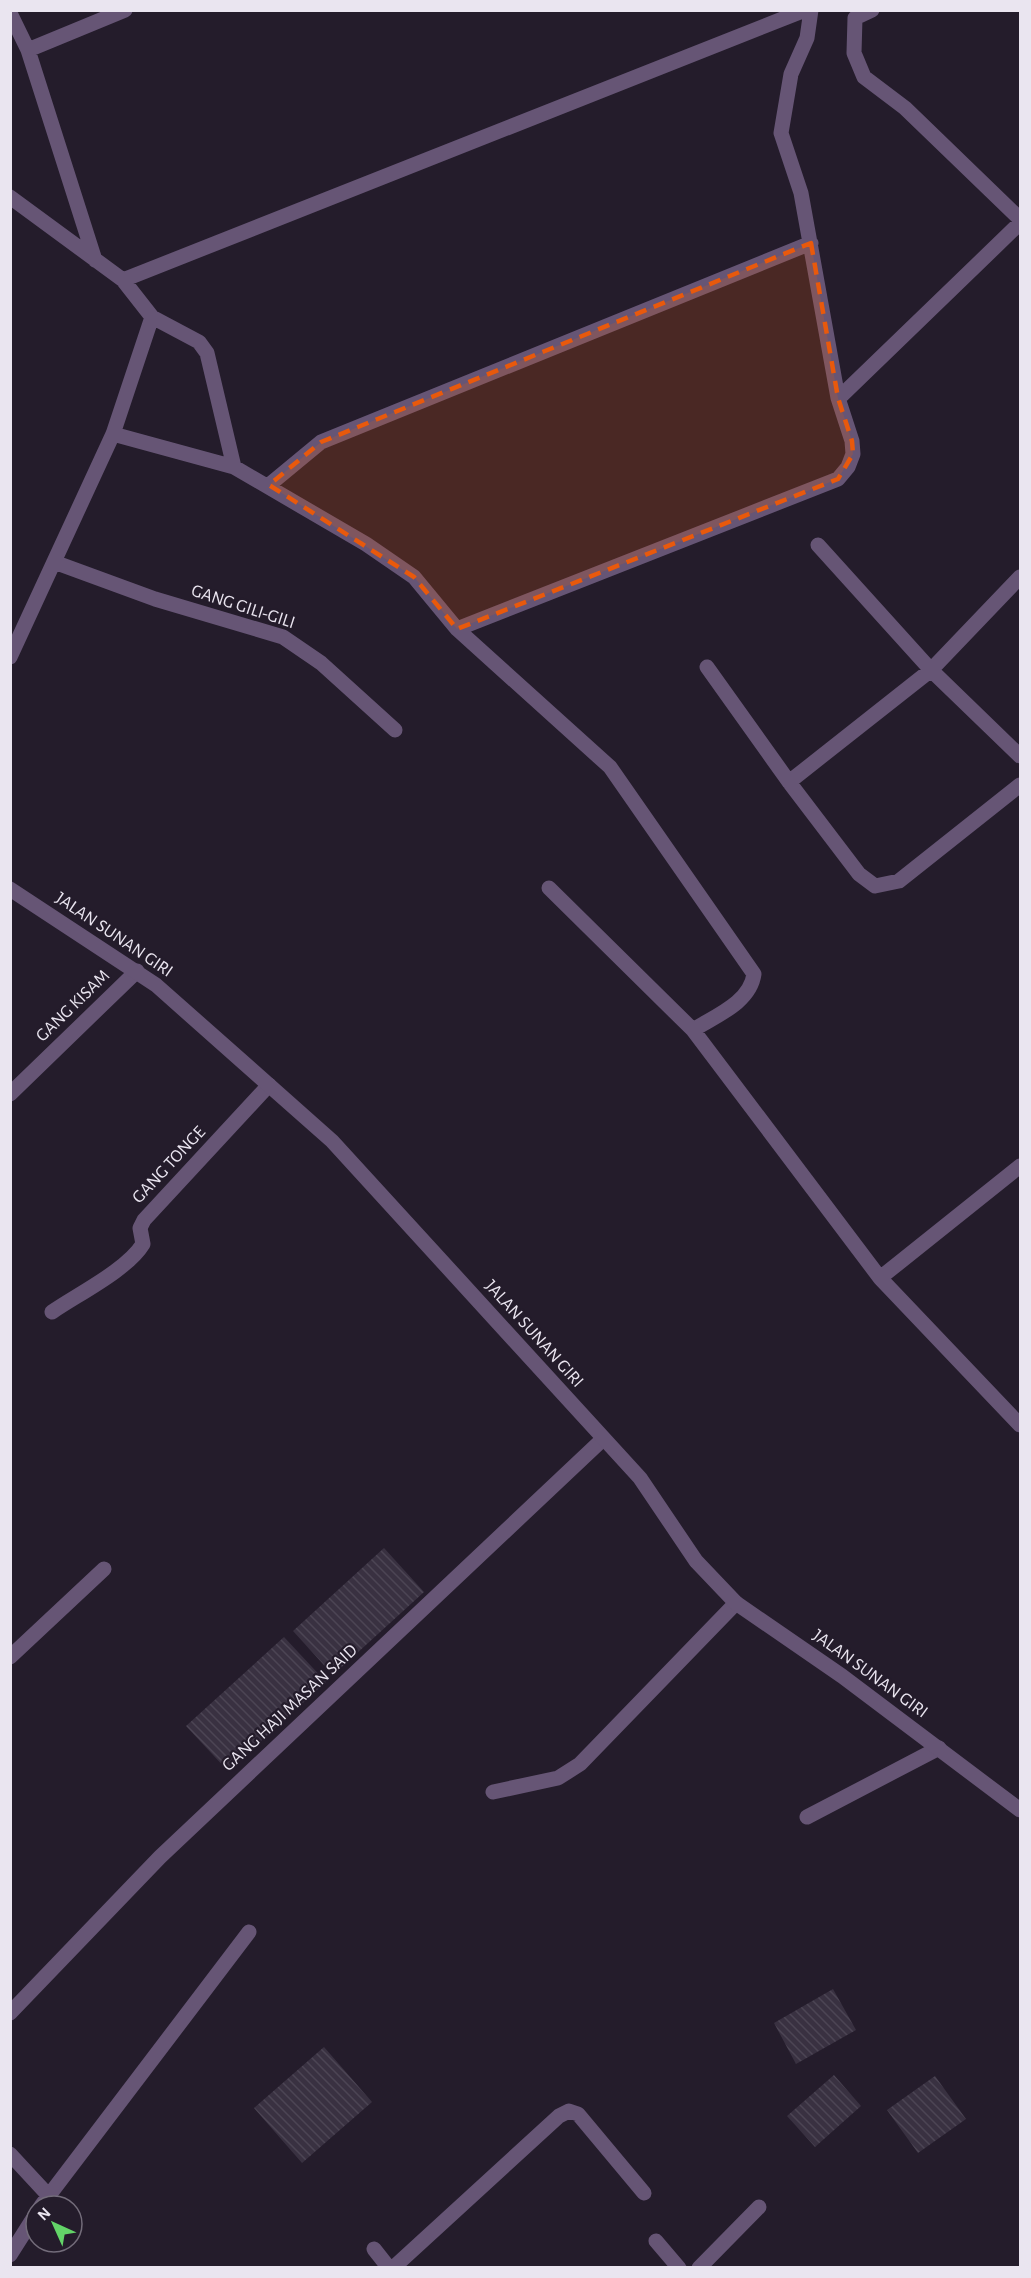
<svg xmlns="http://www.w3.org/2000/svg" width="1031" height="2278" viewBox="0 0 1031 2278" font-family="'Alegreya Sans',sans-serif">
	<defs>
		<pattern id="building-back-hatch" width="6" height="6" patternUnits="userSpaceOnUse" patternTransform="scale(1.5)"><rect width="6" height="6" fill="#393141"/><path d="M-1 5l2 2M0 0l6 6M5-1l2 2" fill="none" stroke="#4c4554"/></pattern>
	</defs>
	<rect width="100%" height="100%" fill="#241c2b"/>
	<!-- building -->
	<path fill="url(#building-back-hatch)" d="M384,1548L424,1592L333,1675L293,1631Z
		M284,1637L326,1682L228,1771L186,1726Z
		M833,1989L856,2030L796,2064L774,2023Z
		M324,2047L372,2102L302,2163L254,2108Z
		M834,2075L861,2106L815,2147L787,2116Z
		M935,2076L966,2119L918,2153L887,2110Z"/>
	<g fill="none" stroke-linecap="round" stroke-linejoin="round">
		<!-- minor -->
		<path stroke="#665575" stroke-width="15" d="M10,13L28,50L95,260
			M855,18L854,53L864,77L905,108L1020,219
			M855,18L872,10
			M28,50L125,10
			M10,197L123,280L152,317L113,434L10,657
			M123,280L805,10
			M152,317L199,342L207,353L234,467
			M841,396L1020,223
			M113,434L234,467L366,544L414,577L457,629L610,767L754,974C750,1003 715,1016 693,1030
			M269,485L321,442L811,243
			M818,545L931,670L1020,756
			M54,562L155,599L283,637L321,663L395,730
			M457,629L838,479L848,467L853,454L852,441L838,398L801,193L781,133L791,74L807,38L811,10
			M707,667L789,782L859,874L875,886L899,881L1020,785
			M789,782L931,670L1020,577
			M549,888L693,1030L880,1278
			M10,1094L137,971
			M1020,1166L880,1278L1020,1425
			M52,1312C78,1294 127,1270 143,1244L140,1228L144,1220L269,1085
			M10,1657L104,1569
			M493,1792L558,1778L580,1764L736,1603
			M807,1817L939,1748
			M10,2013L160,1857L603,1439
			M10,2154L48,2195
			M41,2206L249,1932
			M656,2241L679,2268
			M374,2249L389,2268
			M10,2255L36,2214
			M393,2268L559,2116L569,2111L578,2114L644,2193
			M699,2268L759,2207"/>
		<!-- tertiary -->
		<path stroke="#665575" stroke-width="15" d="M10,889L156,985L332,1141L640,1478L696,1561L736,1603L842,1676L1020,1810"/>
	</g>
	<!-- marked area -->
	<path fill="#e8590c" fill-opacity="0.2" stroke="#e8590c" stroke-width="4.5" stroke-dasharray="12 8" stroke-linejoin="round" d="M811,243L838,398L852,441L853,454L838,479L457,629L414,577L269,485L321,442Z"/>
	<g text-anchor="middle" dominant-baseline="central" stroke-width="4.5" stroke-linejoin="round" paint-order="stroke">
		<!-- street labels -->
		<g font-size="18" fill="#eae5f0" stroke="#241c2b">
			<text transform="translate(243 607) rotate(18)">GANG GILI-GILI</text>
			<text transform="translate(114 935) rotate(34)">JALAN SUNAN GIRI</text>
			<text transform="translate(73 1006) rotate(-44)">GANG KISAM</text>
			<text transform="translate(169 1165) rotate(-47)">GANG TONGE</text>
			<text transform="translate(534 1334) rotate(48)">JALAN SUNAN GIRI</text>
			<text transform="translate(870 1674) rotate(36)">JALAN SUNAN GIRI</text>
			<text transform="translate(290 1708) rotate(-43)">GANG HAJI MASAN SAID</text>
		</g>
	</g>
	<!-- border -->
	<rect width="1031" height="2278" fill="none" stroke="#eae5f0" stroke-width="24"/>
	<!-- north arrow -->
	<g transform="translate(54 2224) rotate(315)"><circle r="28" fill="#241c2b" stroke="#736c7a" stroke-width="1.5"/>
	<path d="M0-4.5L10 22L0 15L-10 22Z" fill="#63d468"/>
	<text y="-9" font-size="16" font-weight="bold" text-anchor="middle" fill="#eae5f0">N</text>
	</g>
</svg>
